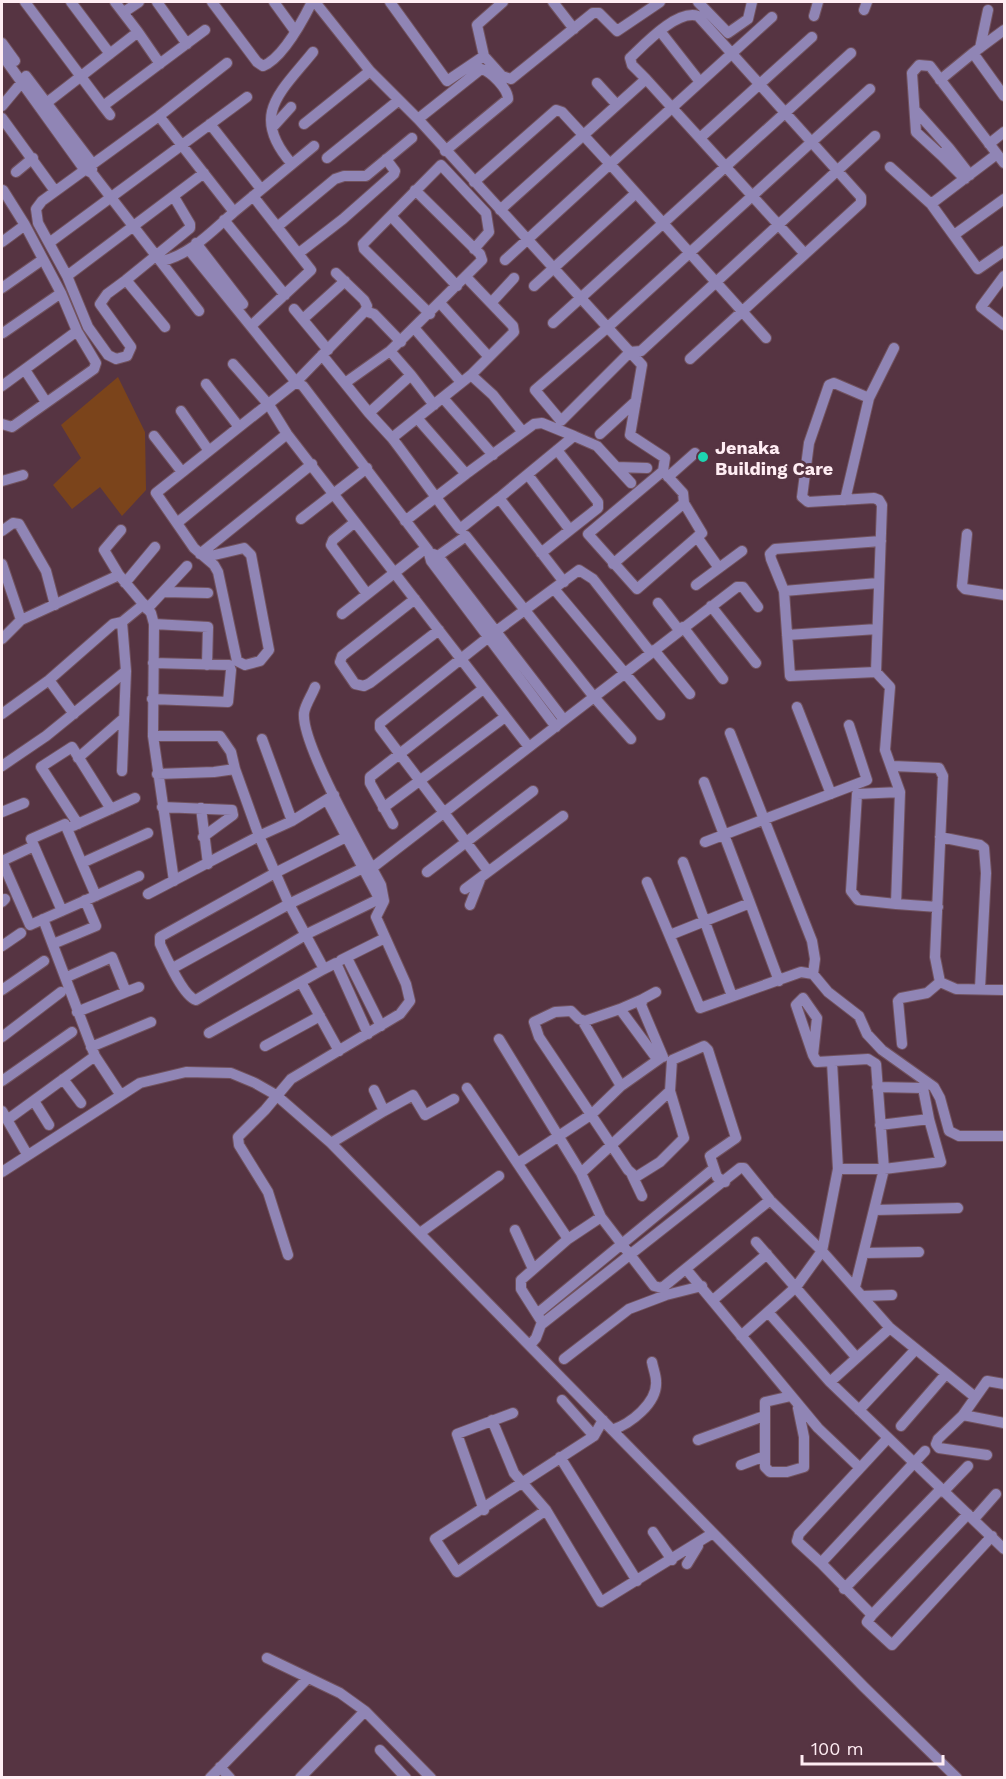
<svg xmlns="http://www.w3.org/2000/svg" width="1006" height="1779" viewBox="0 0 1006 1779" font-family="'Work Sans',sans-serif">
	<rect width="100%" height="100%" fill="#563442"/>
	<!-- green -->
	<path fill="#7b441b" d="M118,377L145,432L146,490L122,516L100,487L72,509L53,485L81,458L61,425Z"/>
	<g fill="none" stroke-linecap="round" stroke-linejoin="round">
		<defs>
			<path id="street" d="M25,2L103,106
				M71,2L110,54
				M157,2L187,44
				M212,2L257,62L263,66C283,58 303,20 312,2
				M274,2L295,31
				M315,2L370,71L418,119L630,352L641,351L875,136
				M390,2L447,81L484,56L502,76L511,79L593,13H599L617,31L660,2
				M553,2L574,29
				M698,2L728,33L748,19L752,2
				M864,10L867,2
				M124,12L139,2
				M814,16L818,2
				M1004,30L973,53L1004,96
				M660,31L700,82
				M138,32L160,64
				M2,43L15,61
				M980,48L988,10
				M2,55L84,169L92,173L199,311
				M484,56L477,25L503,2
				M26,76L92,163V170
				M646,79L632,65L630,58C644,45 677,9 698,16L861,197V203L690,359
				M940,80L973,53
				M597,83L617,105
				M2,106L22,82
				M40,108L138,32L115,2
				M916,111L949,148L941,155L916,132L912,73L919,65L930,66L1004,163
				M110,115L103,106L205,30
				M159,116L234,212C212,231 190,255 162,261
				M2,118L55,191
				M418,119L481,69C491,71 508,89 508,99L445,151
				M210,124L261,189
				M304,124L370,71
				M272,128L291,107
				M700,138L812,37
				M989,144L1004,132
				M949,148L970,175
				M941,155L965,179
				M327,158L399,100
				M292,164C249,115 280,93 313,52
				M890,167L931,204L978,269L1004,251
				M16,172L33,158
				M474,182L556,110L562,112L610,164L772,17
				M931,204L997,154
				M500,210L646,79L805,254
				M234,212L314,146
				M391,216L457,286
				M224,220L285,295
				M277,227L335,179L344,176H366L412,138
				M954,235L1004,199
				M2,242L25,225
				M49,243L247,97
				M196,243L243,304
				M189,250L296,382L303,386L428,550L431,561L556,727
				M299,253L343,219L394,174L395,171L386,159
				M505,260L610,164L766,338
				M67,276L204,173
				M1004,276L981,307L1004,325
				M126,280L107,294L100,304L131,347L127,356L116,359L108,355L88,327L67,276L38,223L36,209L42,201L159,116L227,63
				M534,286L636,193
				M2,288L42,260
				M440,303L488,356
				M491,303L514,278
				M294,309L328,350
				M365,311L374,314L401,342
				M430,314L364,249L363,244L441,165L486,213L489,232L474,249
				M303,319L345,281
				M553,323L851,53
				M252,325L311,270L253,196
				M165,327L126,280L190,228V224L174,197
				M415,329L461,382
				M3,333L61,293
				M894,348L869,398L834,383L829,385L809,443L802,497L808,502L874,498L879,500L882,505L876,672L890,687L885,750L900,792L896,904L858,900L851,891L857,794L900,792
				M322,355L369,413
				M233,364L269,405L287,434L529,747
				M25,370L46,402
				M411,375L434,405
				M471,375L493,395L522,431
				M345,383L390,351
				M206,384L239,427
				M2,386L77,331
				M443,398L493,455
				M181,411L209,451
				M417,418L471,375L514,332L513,326L467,278
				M2,424L12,427L94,369L96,363L77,331L61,293L25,225L3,190
				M600,434L636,401
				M154,436L182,472
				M392,438L369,413L411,375L390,351L482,260L480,254L415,190
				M616,467L647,468
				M663,471L588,534L637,589L697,537
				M466,474L534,424L542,423L574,436
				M528,475L570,530L598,508V502L557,450
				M668,477L695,453
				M2,481L23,475
				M845,500L869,398
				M301,519L367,468
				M405,521L466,474L417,418L392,438C415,468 437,500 460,529L499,498
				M355,522L333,540L331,545L367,594
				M177,523L287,434
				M2,531L13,523L19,524L46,571L55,605
				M967,534L962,586L965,589L1004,595
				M541,553L570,530
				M200,554L312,464
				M433,554L438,556L564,720
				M206,557L244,548L251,555L269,650L260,661L245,665L237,661L218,572L214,565L194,548L156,493L296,382L365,311L367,306L364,300L336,273
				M431,561L466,536L594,697L737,587H743L758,607
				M2,564L21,620
				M613,564L684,503
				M719,568L742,551
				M119,575L104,550L121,530
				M564,582L499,498L574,436L597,446L631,483
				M125,583L155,547
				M696,585L719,568L697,537L702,533L684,503L683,493L663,471L665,458L630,435L642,365L630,352L561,421L535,390L608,327L870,89
				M555,590L660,715
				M784,591L771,559L770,554L775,549L881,541
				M165,592L208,593
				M415,599L342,656L340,662L355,684L364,686L370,683L439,630
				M658,603L679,630
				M711,606L756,663
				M147,609L187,566
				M342,614L426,548
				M122,622L144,604
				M154,624L208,627L207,665
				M683,627L723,679
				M787,635L877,629
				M2,639L21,620L119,575L151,613L154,624L153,736L174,881
				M654,650L690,694
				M876,672L790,676L784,591L878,583
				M49,680L74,714
				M152,699L228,702L231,670L229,665L153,663
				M797,707L831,794
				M2,714L49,680L113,624L122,622L126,671L122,771
				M730,733L812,941L815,959L813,974
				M153,736H220L231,752L235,769L214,772L157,774
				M262,739L292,821
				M78,758L124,718
				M2,766L46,736L126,671
				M893,766L939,768L943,776L935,957L940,982L956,989L1004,990
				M235,769L259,836L289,904L324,969L336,963L368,1034
				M704,782L750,903
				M327,800L382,904
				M162,807L232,810L233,815L203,837
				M201,808L208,864
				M383,808L505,717
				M2,812L24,803
				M78,824L41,767L72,747L111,809
				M393,824L370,783V777L483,689
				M73,826L135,798
				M346,837L275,873L160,937V944C166,957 183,996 196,1000L307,934L379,899
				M940,837L980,845L984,848L986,873L980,988
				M705,842L867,780L849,725
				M34,846L31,839L65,824L96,896
				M683,862L732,996
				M82,863L148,833
				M372,868L594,697L631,739
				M488,871L380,728V723L495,632L579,570L593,579L651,653
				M427,872L533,791
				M647,882L700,1008L801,972L813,974L828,992L859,1016L867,1034L882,1050L934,1087L940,1098L949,1131L959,1136H1004
				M465,889L563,816
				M148,894L259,836L292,821L334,795
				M2,902L5,899
				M896,904L938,907
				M470,905L481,877
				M62,911L34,846L2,861L30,925C66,909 103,893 139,876
				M43,919L95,1056
				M670,935L750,903L779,981
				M53,944L96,926L85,900
				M2,946L21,933
				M347,958L381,1026
				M341,960L385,938
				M173,968L289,904L363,868
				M67,977L112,957L126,992L77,1012
				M301,982L339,1051
				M2,990L44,961
				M126,992L139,987
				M656,992L643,999L641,1005L663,1057
				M620,1009L643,999
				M582,1020L621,1086
				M209,1033L324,969
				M2,1037L61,992
				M499,1039L581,1173L601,1217
				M902,1044L898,1001L901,998L927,993L940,982
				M265,1046L320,1016
				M91,1047L151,1022
				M813,1055L817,1018L803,998L796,1005L813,1055L817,1062L868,1059L876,1064L884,1169L855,1287
				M657,1059L620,1009L585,1021L579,1019L571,1011L555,1012L534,1022L539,1037L628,1170L636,1177L660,1162L684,1138L670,1091
				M63,1079L81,1103
				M2,1081L72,1032
				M877,1087L923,1088L929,1119L880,1125
				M467,1088L568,1239L601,1217L654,1286L662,1288L770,1200
				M34,1101L49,1125
				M2,1111L27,1154
				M384,1111L413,1095L425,1115L454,1099
				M7,1120L95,1056L120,1094
				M331,1143L384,1111L374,1090
				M518,1163L592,1114L621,1086L662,1057
				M838,1169H884L941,1162L929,1119
				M2,1172L140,1083L186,1072L231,1073L255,1083L276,1095L331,1143L864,1687L957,1778
				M581,1173L670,1091L672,1060L704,1046L708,1050L736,1138L710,1156L717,1177L725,1182
				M632,1175L642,1196
				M875,1210L958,1208
				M515,1230L533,1269
				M420,1233L499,1176
				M756,1242L856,1357
				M864,1253L919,1252
				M288,1255L268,1192L239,1145L238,1137L265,1110L291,1079L400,1014L410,1001L406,984L376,917L384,901L381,885C364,853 301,744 304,713C305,705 312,695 315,687
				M686,1269L818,1428L859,1467
				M862,1296L892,1295
				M713,1300L767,1254
				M768,1312L830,1382L1004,1549
				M538,1313L713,1169
				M542,1324L740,1168H744L770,1200L822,1251L890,1328L975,1397
				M741,1336L796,1287L822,1251L838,1169L832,1062
				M530,1345L536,1338L542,1322L521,1289V1280L568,1239
				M564,1359L629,1309L666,1295L702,1286
				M830,1382L890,1328
				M1004,1384L987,1381L963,1415L1004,1423
				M791,1396L765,1402V1467L770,1472H787L804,1467V1437L798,1408
				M562,1400L594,1436
				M859,1410L916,1349
				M963,1415L938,1439L936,1444L939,1448L987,1455
				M492,1420L514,1473L546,1510L601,1602L713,1533
				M901,1426L946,1374
				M612,1430C630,1424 658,1403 656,1381C656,1375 653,1368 652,1362
				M887,1439L799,1534L797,1541L821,1563L925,1451
				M698,1440L764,1416
				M560,1457L637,1581
				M741,1465L765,1456
				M943,1492L968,1466
				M484,1510L457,1434L513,1413
				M546,1510L457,1572L435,1539L594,1436L603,1420
				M974,1519L996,1494
				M653,1532L672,1560
				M821,1563L872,1615L867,1622L892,1645L992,1536
				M687,1564L698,1546
				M844,1589L940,1490
				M872,1615L968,1514
				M267,1658L340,1693L365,1711L431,1778
				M380,1750L406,1778
				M220,1767L230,1778
				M210,1778L307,1679
				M300,1778L365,1711"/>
		</defs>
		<!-- street casing -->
		<use href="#street" stroke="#71525e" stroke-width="12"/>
		<!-- street -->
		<use href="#street" stroke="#9085b5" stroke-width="10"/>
	</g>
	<!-- markers -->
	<circle fill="#1dd5b1" stroke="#563442" stroke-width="2" cx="703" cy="457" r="6"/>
	<g text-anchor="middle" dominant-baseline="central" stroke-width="6" stroke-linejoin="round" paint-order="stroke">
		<!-- poi labels -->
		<g font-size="18" font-weight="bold" fill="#ffedf3" stroke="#563442" text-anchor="start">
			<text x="715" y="447">Jenaka<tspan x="715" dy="21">Building Care</tspan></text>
		</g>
	</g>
	<!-- border -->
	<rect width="1006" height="1779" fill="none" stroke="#ffedf3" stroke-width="6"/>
	<!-- scale -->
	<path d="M802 1755v9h141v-9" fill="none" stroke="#ffedf3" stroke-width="3"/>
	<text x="811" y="1755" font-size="18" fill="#ffedf3" stroke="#563442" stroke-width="4.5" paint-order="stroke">100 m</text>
</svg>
